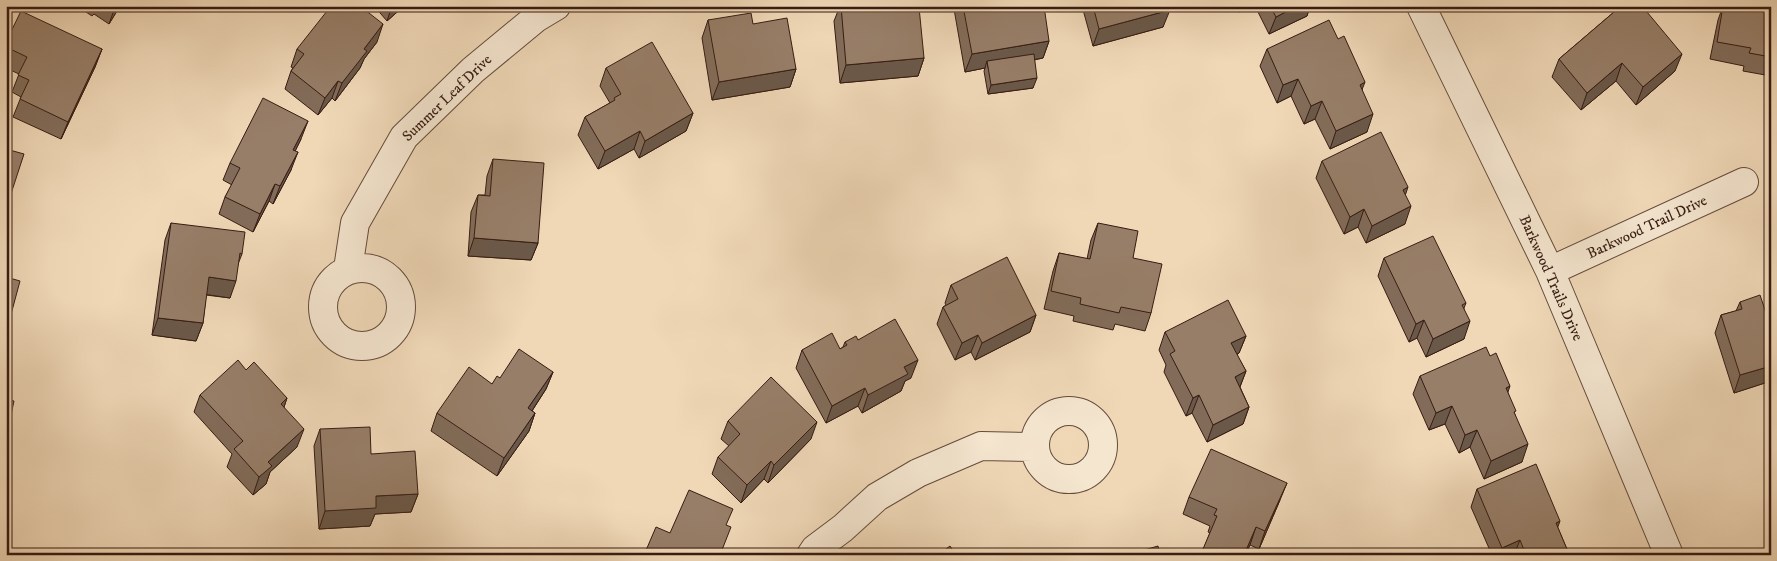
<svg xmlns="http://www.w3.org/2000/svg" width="1777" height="561" viewBox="0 0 1777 561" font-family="'IM FELL DW Pica',serif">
	<rect width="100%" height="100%" fill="#f0d8b7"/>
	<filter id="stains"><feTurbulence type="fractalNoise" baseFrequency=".004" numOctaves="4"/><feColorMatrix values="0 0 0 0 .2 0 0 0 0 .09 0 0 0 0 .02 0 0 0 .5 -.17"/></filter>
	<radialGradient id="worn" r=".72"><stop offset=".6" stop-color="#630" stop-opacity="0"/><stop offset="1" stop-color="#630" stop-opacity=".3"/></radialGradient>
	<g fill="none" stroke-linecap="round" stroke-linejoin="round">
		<defs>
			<path id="minor" d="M1421,6L1550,271L1669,555
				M323 307a39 39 0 1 1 78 0a39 39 0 1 1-78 0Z
				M348,269L355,223L404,137L473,70L536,18L556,6
				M1550,271L1744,182
				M1035 445a34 34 0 1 1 68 0a34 34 0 1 1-68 0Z
				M811,555L815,549L843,528L877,497L918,473L981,446L1034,447"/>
		</defs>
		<!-- minor casing -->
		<use href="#minor" stroke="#644b3c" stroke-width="30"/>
		<!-- minor -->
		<use href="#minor" stroke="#f5e6d0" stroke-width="28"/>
	</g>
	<!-- wall -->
	<path fill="#826c59" stroke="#361c13" d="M77,6H120L109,24L94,14L92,16Z
		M374,6H404L387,21Z
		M840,6H885V10L924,58L918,76L840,83L834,21Z
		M955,6H963L1049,41L1043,58L1034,60L1033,88L988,94L984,71L985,68L965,72L954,9Z
		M1082,6H1169L1163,27L1093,46Z
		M1237,6H1250L1239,12Z
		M1255,6H1310L1307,16L1269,34Z
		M1621,6L1675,71L1636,105L1616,81L1581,110L1552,77L1559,59Z
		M1723,6H1744L1754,8L1755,6H1771V76L1743,71L1744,66L1710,59L1718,20Z
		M708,20L753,24L796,69L790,87L712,100L702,38Z
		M6,42L102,49L95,67L61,139L13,117L21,97L12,92L19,74L6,68Z
		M377,42L364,59L360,68L335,101L332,98L318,115L285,89L291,71L293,68L291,67L297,49Z
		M1267,49L1362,89L1367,132L1330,149L1315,119L1304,124L1291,96L1277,103L1260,66Z
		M606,68L693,113L686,131L639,158L634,149L598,169L578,135L585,117L610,103L600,86Z
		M301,139L295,151L291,170L273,204L269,201L253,232L219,214L225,197L232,185L223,180L230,163Z
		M493,159L538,243L531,260L468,256L471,212L478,195H485L487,176Z
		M1322,161L1405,224L1366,243L1358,227L1344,234L1316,178Z
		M171,223L242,254L238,264L230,298L206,295L203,323L196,341L152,335L165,240Z
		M1098,223L1133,258L1151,313L1145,331L1115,324L1113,330L1073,321L1074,316L1044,309L1053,271L1059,253L1087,259L1091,240Z
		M1384,258L1466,303L1464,308V339L1426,357L1417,338L1409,342L1378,276Z
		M951,285L1036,315L1030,332L975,360L971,352L955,360L937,324L943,307L946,305L945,303Z
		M1740,302L1766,313L1771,311V381L1734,393L1715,333L1721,315L1736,311Z
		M1165,332L1246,336L1239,353L1237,355L1246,371L1240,387L1249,407L1243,424L1207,442L1192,413L1186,416L1164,372L1166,365L1159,350Z
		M858,340L911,378L905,381L901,391L862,413L858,406L826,423L796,368L802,350L840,349L843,347L845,342Z
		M246,370L287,398L284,407L297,447L270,472L266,484L253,495L227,467L232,454L194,412L200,395Z
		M553,372L546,389L532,411L535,413L529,431L497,476L431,431L437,413L492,384L500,378Z
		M1420,376L1508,393L1515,415L1522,462L1484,479L1470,447L1459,453L1445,424L1429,430L1413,394Z
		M728,421L811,439L768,483L764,479L741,503L712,474L718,457L729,446L721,439Z
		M320,429L371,454L418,494L411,512L375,514L370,526L319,529L314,446Z
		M1477,489L1558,528L1569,554V555H1492L1471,507Z
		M1189,497L1280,500L1259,549L1250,545L1245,555H1201L1210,533L1208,532L1210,526L1183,514Z"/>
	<!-- shaded-wall -->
	<path fill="#6a5849" stroke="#361c13" d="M116,6H120L109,24L115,7Z
		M392,6H404L387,21Z
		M1241,6H1250L1239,12Z
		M1297,6H1310L1307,16L1269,34L1276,17Z
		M1170,10L1163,27L1093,46L1099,29Z
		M383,24L377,42L364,59L360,68L335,101L342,83L364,49Z
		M1049,41L1043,58L988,68L987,61L985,68L965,72L972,54Z
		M102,49L95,67L61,139L68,122Z
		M1682,54L1675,71L1636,105L1643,87Z
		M924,58L918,76L840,83L846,65Z
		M1622,63L1616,81L1581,110L1587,93Z
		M796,69L790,87L712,100L719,82Z
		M1037,78L1033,88L988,94L991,85Z
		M1298,79L1291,96L1277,103L1283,85Z
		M338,81L332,98L318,115L325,98Z
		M1365,82L1358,100L1360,85Z
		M1322,101L1315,119L1304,124L1311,106Z
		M693,113L686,131L639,158L645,141Z
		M1373,114L1367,132L1330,149L1336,131Z
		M308,121L301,139L287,168L293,150Z
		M640,131L634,149L598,169L605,151Z
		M298,152L291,170L273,204L280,186Z
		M275,184L269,201L253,232L260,214Z
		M1408,187L1402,205L1403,190Z
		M1411,206L1405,224L1366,243L1372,226Z
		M1364,209L1358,227L1344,234L1350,217Z
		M474,238L538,243L531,260L468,256Z
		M209,277L236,281L230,298L203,294Z
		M1036,315L1030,332L975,360L982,343Z
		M158,318L203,323L196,341L152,335Z
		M1424,320L1417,338L1409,342L1416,324Z
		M1470,321L1464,339L1426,357L1433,339Z
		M978,335L971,352L955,360L962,343Z
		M1246,336L1239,353L1225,361L1231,343Z
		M918,360L911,378L905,381L901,391L862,413L868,395L904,367Z
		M1771,366V381L1734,393L1740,375Z
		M1246,371L1239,389L1235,377Z
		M553,372L546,389L522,426L528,408Z
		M1510,386L1504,404L1506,388Z
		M865,388L858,406L826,423L832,406Z
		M1199,395L1192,413L1186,416L1193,398Z
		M287,398L281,416V404Z
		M1452,406L1445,424L1429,430L1436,413Z
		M1249,407L1243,424L1207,442L1213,425Z
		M535,413L529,431L497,476L504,458Z
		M817,422L811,439L768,483L774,465Z
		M304,429L297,447L270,472L266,484L253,495L259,477L268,462Z
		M1477,430L1470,447L1459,453L1465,435Z
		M1528,444L1522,462L1484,479L1491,461Z
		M771,461L764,479L741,503L747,485Z
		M1287,483L1280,500L1259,549L1265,531Z
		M418,494L411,512L375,514L370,526L319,529L325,511L376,496Z
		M1560,521L1554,538L1556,523Z
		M1256,527L1250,545L1245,555H1244Z
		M1520,540L1514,555H1500L1502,548Z"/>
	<!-- building -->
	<path fill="#977e68" stroke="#361c13" d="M331,6H360L383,24L364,49L367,51L342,83L338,81L325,98L291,71L304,54L297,49Z
		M841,6H885V10L919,7L924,58L846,65Z
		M963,6H1044L1049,41L972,54Z
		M1093,6H1169L1170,10L1099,29Z
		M1270,6H1297L1276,17Z
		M1621,6H1642L1682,54L1643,87L1622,63L1587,93L1559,59Z
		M1723,6H1744L1757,9L1758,6H1771V57L1749,53L1751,48L1717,42Z
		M21,11L102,49L68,122L20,99L29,80L18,75L27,57L6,47V42Z
		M751,13L753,24L787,18L796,69L719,82L708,20Z
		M1329,20L1338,39L1344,36L1365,82L1360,85L1373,114L1336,131L1322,101L1311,106L1298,79L1283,85L1267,49Z
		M652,42L693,113L645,141L640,131L605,151L585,117L615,100L614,98L621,94L606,68Z
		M1034,54L1037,78L991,85L987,61Z
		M263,98L308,121L293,150L298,152L280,186L275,184L260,214L225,197L240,168L230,163Z
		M1381,132L1408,187L1403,190L1411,206L1372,226L1364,209L1350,217L1322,161Z
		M6,149L24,154L6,209Z
		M493,159L544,163L538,243L474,238L478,195L490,196Z
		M171,223L245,232L242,254L240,253L236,281L209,277L203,323L158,318Z
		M1098,223L1138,231L1133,258L1162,264L1151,313L1121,307L1119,313L1080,304L1081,298L1051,291L1059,253L1090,259Z
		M1433,236L1466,303L1462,305L1470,321L1433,339L1424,320L1416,324L1384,258Z
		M1007,257L1036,315L982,343L978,335L962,343L943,307L958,299L951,285Z
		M6,277L20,281L6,333Z
		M1760,295L1766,313L1771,311V366L1740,375L1721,315L1742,309L1740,302Z
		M1228,300L1246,336L1231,343L1246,371L1235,377L1249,407L1213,425L1199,395L1193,398L1170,354L1175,351L1165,332Z
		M895,319L918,360L904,367L908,374L868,395L865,388L832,406L802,350L832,333L840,349L847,345L845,342L856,336L858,340Z
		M1486,347L1490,356L1496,353L1510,386L1506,388L1516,411L1514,412L1528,444L1491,461L1477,430L1465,435L1452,406L1436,413L1420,376Z
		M519,349L553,372L528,408L535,413L504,458L437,413L469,367L492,384L497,376L500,378Z
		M238,360L246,370L254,362L287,398L281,404L304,429L268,462L272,466L259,477L234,449L243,441L200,395Z
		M771,377L817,422L774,465L771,461L747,485L718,457L740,434L728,421Z
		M6,399L14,401L6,438Z
		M370,427L371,454L415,451L418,494L376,496V508L325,511L320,429Z
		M1211,449L1287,483L1265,531L1256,527L1244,555H1217L1203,549L1217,516L1214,515L1217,509L1189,497Z
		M1536,464L1560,521L1556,523L1569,554L1567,555H1526L1520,540L1502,548L1477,489Z
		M689,490L733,509L726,525L731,527L720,555H644L656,527L670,533Z
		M950,546L956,555H938Z
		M1158,546L1160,555H1109L1126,550L1127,555Z"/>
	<g text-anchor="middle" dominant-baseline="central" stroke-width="5" stroke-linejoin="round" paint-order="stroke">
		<!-- street labels -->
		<g font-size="15" fill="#361c13" stroke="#f5e6d0">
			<text transform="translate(447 98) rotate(-44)">Summer Leaf Drive</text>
			<text transform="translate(1647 227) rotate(-25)">Barkwood Trail Drive</text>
			<text transform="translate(1551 278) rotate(66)">Barkwood Trails Drive</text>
		</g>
	</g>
	<!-- margin -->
	<rect width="1777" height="561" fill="none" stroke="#f0d8b7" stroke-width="25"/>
	<rect x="8" y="8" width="1762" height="546" fill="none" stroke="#361c13" stroke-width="2.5"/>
	<rect x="12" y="12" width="1752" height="536" fill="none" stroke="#361c13"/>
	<rect width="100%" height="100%" filter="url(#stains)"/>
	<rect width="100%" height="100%" fill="url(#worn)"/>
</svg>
